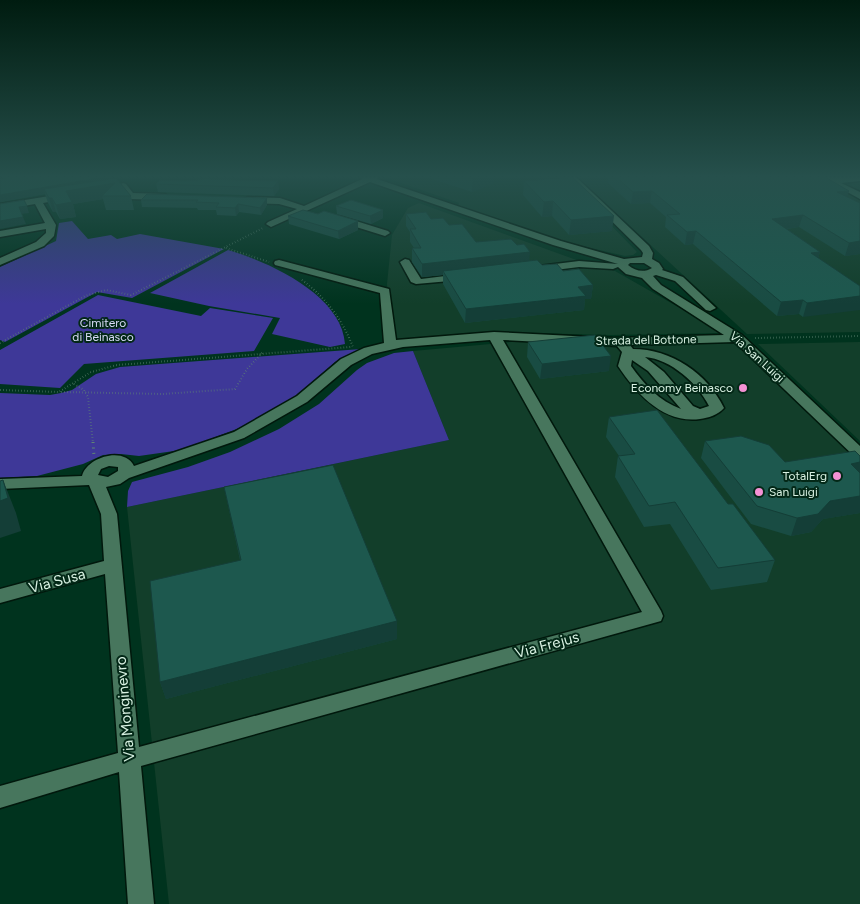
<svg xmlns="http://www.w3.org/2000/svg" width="860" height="904" viewBox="0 0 860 904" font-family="Figtree,sans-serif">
	<rect width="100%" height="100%" fill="#00331e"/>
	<!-- built -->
	<path fill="#123e2a" d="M384,177H564L637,252L633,255L625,256L561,241L458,206L459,203Z
		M577,177H860V332L747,334Z
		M419,203L593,266L606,268L615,271L724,333L611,335L493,332L393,341L387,284L392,235L408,208Z
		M523,341L615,344L736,342L860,462V904H169L127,507L449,440L413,351Z
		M860,342V441L758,344Z"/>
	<!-- green -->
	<path fill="#3e3898" d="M72,221L88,239L111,235L117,239L140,234L224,249L132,298L97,292L5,342L0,340V267L56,241L59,223Z
		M228,250C269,262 342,295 345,344L330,347L272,334L280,318L209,306L150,293Z
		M98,295L201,316L210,308L273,318L254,351L84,364L60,388L0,384V350Z
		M361,349L335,362L297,397L250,424L181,450L139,456L121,454L103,455L83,464L37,476L0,478V393L50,395L61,393L72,390L96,374L120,367Z
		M413,351L449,440L127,507L128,491L132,482L188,467L230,452L279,429L319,404L357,370L367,363L394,353Z"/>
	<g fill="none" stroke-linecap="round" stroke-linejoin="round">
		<defs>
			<path id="minor" d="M359,177H378L377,179L561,241L624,259L642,257L643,253L641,250L567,177H576L649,246L653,253L652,259L659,263L663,269L662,270L683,277L716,308L710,311L706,310L675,281L656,275L653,276L661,285L742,335L860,446V459L855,457L735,342L630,345L633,349C671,349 707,373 724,408C718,415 708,418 700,419C663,424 636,393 618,366L622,352L617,346L503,340L661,611L663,616L661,621L141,766L154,904H128L119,772L0,808V786L118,753L105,574L0,603V589L104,561L101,514L89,485L0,489V479L82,476C87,457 124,446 134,466L234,432L297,396L341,359L364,348L384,343L380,293L275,265L274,263L275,261L279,260L389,289L396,340L494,332L613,338L724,335L653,289L642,278L626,274L618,267L613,269L579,267L539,272L534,269L539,266L579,261L618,264L553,245L370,182L271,227L266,224L268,222L297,209L279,204L248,203L243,200L248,197L280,198L304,206L362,179ZM630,263H644L652,268C644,273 635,271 628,265ZM490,340L642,612L139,747L117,514L106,487L120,484L129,478L244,438L307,402L351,365L372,354L403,347ZM645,357C671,359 698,384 709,406L700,409L693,406L664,372ZM632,360L648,371L681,409C659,401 644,384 631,366ZM109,466L118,467V471L108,477L98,475L101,469Z
				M820,177H860V181L841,183L860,192V199Z
				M123,183L126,184L133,193L165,194L169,197L165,200L130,199L127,198L121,189L115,191L111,188Z
				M68,193L72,196L71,198L43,203L56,225L54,236L44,246L0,265V258L36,242L46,233V229L0,237V231L45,223L35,204L0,210V204Z
				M340,216L388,231L390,233L385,236L337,221L335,219Z
				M405,259L409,260L421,279L461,274L466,277L461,280L416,284L411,282L400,262Z"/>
		</defs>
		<!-- minor casing -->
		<use href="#minor" stroke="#01180c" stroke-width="3"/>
		<!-- path-far1 -->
		<path stroke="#5f8674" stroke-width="2" stroke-dasharray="0.5 2.5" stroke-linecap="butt" d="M226,248L269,262
			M302,280C326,298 342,319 353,347
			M755,338L860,336
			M0,343L85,296L106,290L131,295L263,228
			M74,384L84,390L88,397L93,443
			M0,390L59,392L91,372L117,365L351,347
			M61,392L162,394L235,389L247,369L262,353"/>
		<!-- path -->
		<path stroke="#5f8674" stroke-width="3" stroke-dasharray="1 4.5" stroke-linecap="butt" d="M93,442L94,456"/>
		<!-- minor -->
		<use href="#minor" fill="#47765d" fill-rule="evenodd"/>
	</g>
	<!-- wall -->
	<path fill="#194c43" d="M112,177V178L131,196L134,210H106L103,199L73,204L76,217L60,219L56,212H53L48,203L45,194L0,202V179Z
		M426,177H494V183L472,192Z
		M608,177H825L847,197L860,254L845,256L799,227L787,229L820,252L818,258L860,286L803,317L799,314L777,316L693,244L685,245L665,227L666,217L650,203L631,204L608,183Z
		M185,181H278L279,189L274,196L158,192L156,184Z
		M524,181L612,231L569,235L552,216L542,217L523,195Z
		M267,198V205L261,215L239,212L236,216L217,215L216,210H198L197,208L142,207L141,200Z
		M336,206L383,210V218L371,224L337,214Z
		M318,214L358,221V230L339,239L289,224L288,216Z
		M406,214L431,219L449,225L476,242L542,265L563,271L593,285L591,299H585L584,310L465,323L443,284V275L422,277L412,262V248H414L410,242V232L406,226Z
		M528,342L609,371L540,379L527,357Z
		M609,417L728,504L775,560L767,582L711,590L670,524L644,527L615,477L618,456H619L606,437Z
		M705,441L785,462L860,456V513L823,519L811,532L791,536L751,524L701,458Z
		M224,487L397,639L166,699L160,682L240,560Z"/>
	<!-- shaded-wall -->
	<path fill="#143e37" d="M104,177H112L113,183L44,189L45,194L0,202V195Z
		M473,177H494V183L472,192Z
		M278,181L279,189L274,196L273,188Z
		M115,183L102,196L103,199L73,204L76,217L60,219L56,205L66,191Z
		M652,191L650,203L631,204L633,192Z
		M849,191L845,203L837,192Z
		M49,198H52L56,212H53Z
		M267,198V205L261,215L260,208Z
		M553,201L552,216L542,217L544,202Z
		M238,204L239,212L236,216L235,208Z
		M27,206L29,213L21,214L19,207Z
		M383,210V218L371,224L370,216Z
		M803,215L799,227L769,231L772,219Z
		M614,216L612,231L569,235L571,220Z
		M23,217L26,224L0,229V221Z
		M358,221V230L339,239L338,231Z
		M696,231L693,244L685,245L687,232Z
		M860,241V254L845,256L849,243Z
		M530,252L529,265L443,271V275L422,277V264Z
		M820,252L816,265L811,253Z
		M593,285L591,299H585L584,310L465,323L466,309L578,287Z
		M860,296V310L803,317L807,303Z
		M803,300L799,314L777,316L781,302Z
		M611,356L609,371L540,379L542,364Z
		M860,462V475L851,464Z
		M3,480L16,513L21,531L0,538V501Z
		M860,496V513L823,519L811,532L791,536L797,518L830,501Z
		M397,621V639L166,699L160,682Z"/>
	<!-- building -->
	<path fill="#1d584e" stroke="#143e37" d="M10,177H104L0,195V179Z
		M572,177L614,216L571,220L553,201L544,202L524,181Z
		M616,177H825L849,191L837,192L860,203V241L849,243L803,215L772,219L820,252L811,253L860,286V296L807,303L803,300L781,302L696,231L687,232L667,215L680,214L652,191L633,192Z
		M116,178L131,196H102L115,183L66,191L72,202L56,205L52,198H49L44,189Z
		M205,179L278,181L273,188L156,184L160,180L185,181Z
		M147,194L267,198L260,208L238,204L235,208L216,207L219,203L196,202L198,200H141Z
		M24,200L27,206L19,207L23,217L0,221V204Z
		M351,200L383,210L370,216L336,206Z
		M303,210L318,214L324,211L358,221L338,231L288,216Z
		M426,212L431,219L443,218L449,225L462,224L476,242L511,239L517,245L524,244L530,252L422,264L412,248H421L410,229H416L406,214Z
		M537,260L542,265L557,264L563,271L579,269L593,285L578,287L586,296L466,309L443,271Z
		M595,335L611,356L542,364L528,342Z
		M657,410L728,504H733L775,560L718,568L675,502L649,506L618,456L635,454L609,417Z
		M741,436L769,445L785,462L855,451L860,456V462L851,464L860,473V496L830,501L818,514L797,518L757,506L705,441Z
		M333,465L397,621L160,682L150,581L241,560L224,487Z
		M3,480L8,498L0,501V481Z"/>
	<!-- sky -->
	<linearGradient id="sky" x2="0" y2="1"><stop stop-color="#001c10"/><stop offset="0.58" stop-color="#26504c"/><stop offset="1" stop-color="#26504c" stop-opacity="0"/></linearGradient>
	<rect width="860" height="304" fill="url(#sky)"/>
	<!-- markers -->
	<g fill="#f491d4" stroke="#032817" stroke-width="2">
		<circle cx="743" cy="388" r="5"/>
		<circle cx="837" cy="476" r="5"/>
		<circle cx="759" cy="492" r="5"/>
	</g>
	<g text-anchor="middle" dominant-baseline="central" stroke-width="4" stroke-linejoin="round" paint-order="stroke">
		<!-- park labels -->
		<g font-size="12" fill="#d9dcf8" stroke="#032817">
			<text x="103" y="323">Cimitero<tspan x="103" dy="14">di Beinasco</tspan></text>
		</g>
		<!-- street labels -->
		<g font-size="12" fill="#d8f1e2" stroke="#032817">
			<text transform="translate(646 340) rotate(-1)">Strada del Bottone</text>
			<text transform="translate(757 357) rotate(42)">Via San Luigi</text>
		</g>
		<!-- poi labels -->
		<g font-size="12" fill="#d8f1e2" stroke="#032817" text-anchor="end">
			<text x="733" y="388">Economy Beinasco</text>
			<text x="827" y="476">TotalErg</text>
			<text x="769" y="492" text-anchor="start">San Luigi</text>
		</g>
		<!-- near-street labels -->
		<g font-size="15" fill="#d8f1e2" stroke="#032817">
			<text transform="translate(57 581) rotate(-15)">Via Susa</text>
			<text transform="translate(547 645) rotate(-15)">Via Frejus</text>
			<text transform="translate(125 709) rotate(-95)">Via Monginevro</text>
		</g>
	</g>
</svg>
